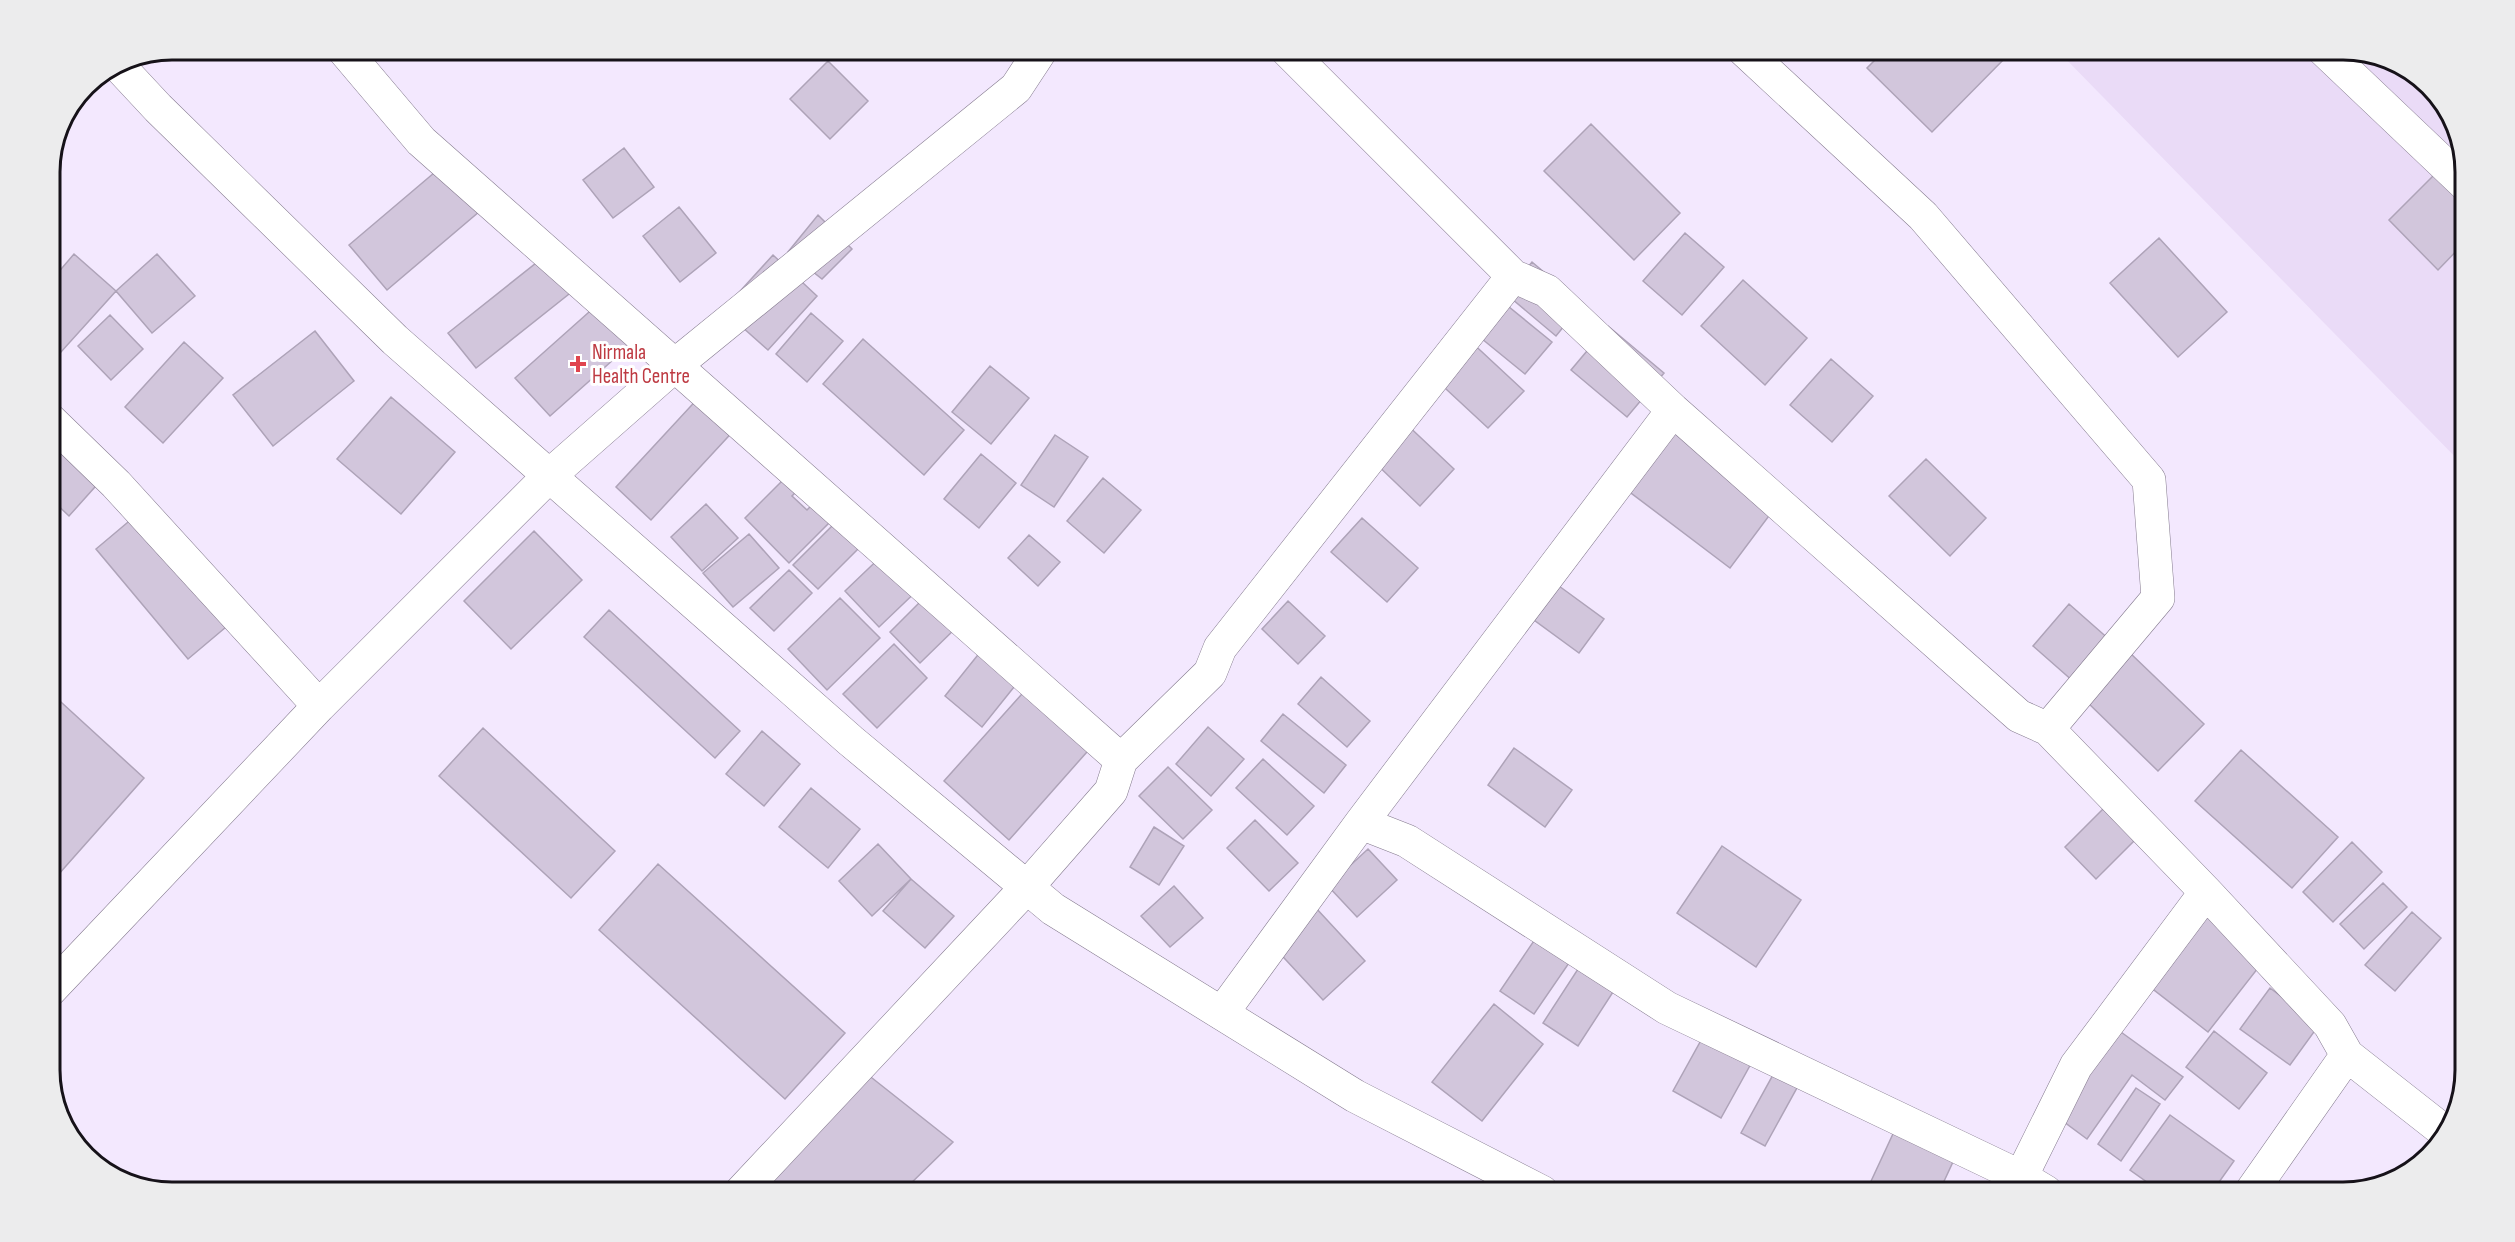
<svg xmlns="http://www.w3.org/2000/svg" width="2515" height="1242" viewBox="0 0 2515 1242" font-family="'Sofia Sans Condensed',sans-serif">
	<rect width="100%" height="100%" fill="#f3e8fe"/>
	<!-- built -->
	<path fill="#eadbf7" d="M2057,50H2343L2397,62L2445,104L2465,165V467Z"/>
	<!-- building -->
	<path fill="#d2c6dc" stroke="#aea3b8" stroke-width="1.5" d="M1885,50H2007L2010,53L1932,132L1867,68Z
		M828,61L868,101L830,139L790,99Z
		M1591,124L1680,213L1634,260L1544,171Z
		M624,148L654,187L613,218L583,180Z
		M454,156L493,200L387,290L349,245Z
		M2444,165L2465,187V242L2438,270L2389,220Z
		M679,207L716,253L680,282L643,236Z
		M818,215L852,249L822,279L788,252Z
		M1685,233L1724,267L1682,315L1643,281Z
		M2159,238L2227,312L2178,357L2110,283Z
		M560,244L588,279L476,368L448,333Z
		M74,254L116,291L61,352L50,341V282Z
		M157,254L195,296L152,333L116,291Z
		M773,255L817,296L768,350L723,310Z
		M1532,262L1582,304L1556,336L1506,294Z
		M1743,280L1807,338L1765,385L1701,326Z
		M607,296L641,335L550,416L515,378Z
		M1498,298L1552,342L1525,374L1471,330Z
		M811,313L843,341L807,382L776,354Z
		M110,315L143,349L111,380L78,346Z
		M1608,326L1664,373L1627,417L1571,370Z
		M315,331L354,381L273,446L233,395Z
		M1467,338L1524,391L1488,428L1432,376Z
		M863,339L964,430L924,475L823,384Z
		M184,342L223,378L163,443L125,407Z
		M1831,359L1873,396L1832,442L1790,405Z
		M990,366L1029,398L991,444L952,412Z
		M702,394L738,426L651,520L616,487Z
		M391,397L455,452L401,514L337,459Z
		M1676,416L1783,497L1730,568L1623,487Z
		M1402,420L1454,469L1420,506L1369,457Z
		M50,428L103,478L69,516L50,498Z
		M1055,435L1088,457L1054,507L1021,485Z
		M981,454L1016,483L979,528L944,499Z
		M1926,459L1986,518L1950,556L1889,496Z
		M800,463L813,475L792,496L807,510L826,490L844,508L789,563L745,518Z
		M1103,478L1141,510L1104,553L1067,521Z
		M706,504L738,538L702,571L671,537Z
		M140,512L232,622L188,659L96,549Z
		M844,514L869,538L818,589L793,565Z
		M1362,518L1418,568L1387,602L1331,552Z
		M534,531L582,580L511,649L464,601Z
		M749,534L779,568L733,607L703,573Z
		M1029,535L1060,562L1038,586L1008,558Z
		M891,547L925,583L879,627L845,591Z
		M789,570L812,593L774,631L750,608Z
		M1559,586L1604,619L1579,653L1534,620Z
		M931,591L961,623L920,663L890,632Z
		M840,598L880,638L827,690L788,649Z
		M1288,601L1325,636L1298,664L1262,629Z
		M2069,604L2111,641L2074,682L2033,646Z
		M609,610L740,731L715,758L584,637Z
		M894,644L927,678L877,728L843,694Z
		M985,646L1022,677L982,727L945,696Z
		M2129,652L2204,724L2158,771L2084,699Z
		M1321,677L1370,721L1347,747L1298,704Z
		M1029,686L1094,744L1009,840L944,781Z
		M50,692L144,778L50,884Z
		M1283,714L1346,765L1324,793L1261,741Z
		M1208,727L1244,759L1211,796L1176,764Z
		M483,728L615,851L571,898L439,776Z
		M762,731L800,764L764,806L726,774Z
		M1514,748L1572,790L1545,827L1488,785Z
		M2241,750L2338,837L2292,888L2195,801Z
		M1263,759L1314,806L1287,835L1236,788Z
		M1168,767L1212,810L1183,839L1139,796Z
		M811,788L860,829L828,868L779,827Z
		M2115,797L2147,828L2096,879L2065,847Z
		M1255,820L1298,863L1269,891L1227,848Z
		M1154,827L1184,846L1159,885L1130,867Z
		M2352,842L2382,872L2333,922L2303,892Z
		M878,844L911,879L872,916L839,881Z
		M1722,846L1801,900L1756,967L1677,913Z
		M1368,849L1397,880L1357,917L1328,886Z
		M658,864L845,1033L785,1099L599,930Z
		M911,879L954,916L925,948L883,911Z
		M2383,883L2407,907L2364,949L2340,924Z
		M1174,886L1203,918L1170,947L1141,916Z
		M2206,905L2269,954L2208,1032L2145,983Z
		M1315,907L1365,961L1323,1000L1273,946Z
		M2412,912L2441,938L2395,991L2365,965Z
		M1546,923L1580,947L1534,1014L1500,991Z
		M1591,949L1626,972L1578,1046L1543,1023Z
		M2270,988L2319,1025L2290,1065L2240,1029Z
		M1494,1004L1543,1044L1482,1121L1432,1082Z
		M1715,1015L1763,1042L1721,1118L1673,1091Z
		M2114,1027L2183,1077L2165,1100L2132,1075L2087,1139L2052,1113Z
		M2214,1031L2267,1073L2239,1109L2186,1067Z
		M1785,1053L1809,1066L1765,1146L1741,1133Z
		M867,1074L953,1142L902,1192H743Z
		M2136,1088L2160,1104L2121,1161L2098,1144Z
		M1905,1108L1965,1136L1939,1192H1866Z
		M2170,1115L2234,1161L2212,1192H2161L2130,1170Z
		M2001,1167L2040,1192H1987Z"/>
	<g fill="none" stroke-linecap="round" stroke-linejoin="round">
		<defs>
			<path id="street" d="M344,50L421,141L1121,760
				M1287,50L1513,276L1547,291L1673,410L2019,716L2048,729L2206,892L2330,1025L2347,1055L2445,1132
				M1744,50L1923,216L2149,480L2158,598L2048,729
				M2324,50L2465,184
				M50,420L116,484L319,706
				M1361,823L1407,841L1667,1008L2021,1177L2046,1192
				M50,990L319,706L549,476L674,366L1016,88L1041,50
				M1222,1013L1361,823L1673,410
				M2021,1177L2076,1066L2206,892
				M741,1192L1027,887L1111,791L1121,760L1210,673L1220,648L1513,276
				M2251,1192L2347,1055"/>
			<path id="secondary" d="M117,64L158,108L395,340L851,741L1053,909L1355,1096L1542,1192"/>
		</defs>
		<!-- street casing -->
		<use href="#street" stroke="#847a8e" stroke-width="34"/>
		<!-- secondary casing -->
		<use href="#secondary" stroke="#847a8e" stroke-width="34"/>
		<!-- street -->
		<use href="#street" stroke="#fff" stroke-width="33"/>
		<!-- secondary -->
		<use href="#secondary" stroke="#fff" stroke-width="33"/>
	</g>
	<!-- markers -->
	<path fill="#e0444e" stroke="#fff" stroke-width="2" d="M575 355h6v6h6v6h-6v6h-6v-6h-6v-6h6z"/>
	<g text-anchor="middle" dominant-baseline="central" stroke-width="6" stroke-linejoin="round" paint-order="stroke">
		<!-- health labels -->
		<g font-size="21" fill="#be3a42" stroke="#fff" text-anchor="start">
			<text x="592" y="352">Nirmala<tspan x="592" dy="24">Health Centre</tspan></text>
		</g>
	</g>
	<!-- crop -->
	<path d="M0 0H2515V1242H0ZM172 60H2343A112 112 0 0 1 2455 172V1070A112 112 0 0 1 2343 1182H172A112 112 0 0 1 60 1070V172A112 112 0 0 1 172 60Z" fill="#ececed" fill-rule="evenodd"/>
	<path fill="none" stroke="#161219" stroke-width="3" d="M172 60H2343A112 112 0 0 1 2455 172V1070A112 112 0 0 1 2343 1182H172A112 112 0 0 1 60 1070V172A112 112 0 0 1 172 60Z"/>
</svg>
